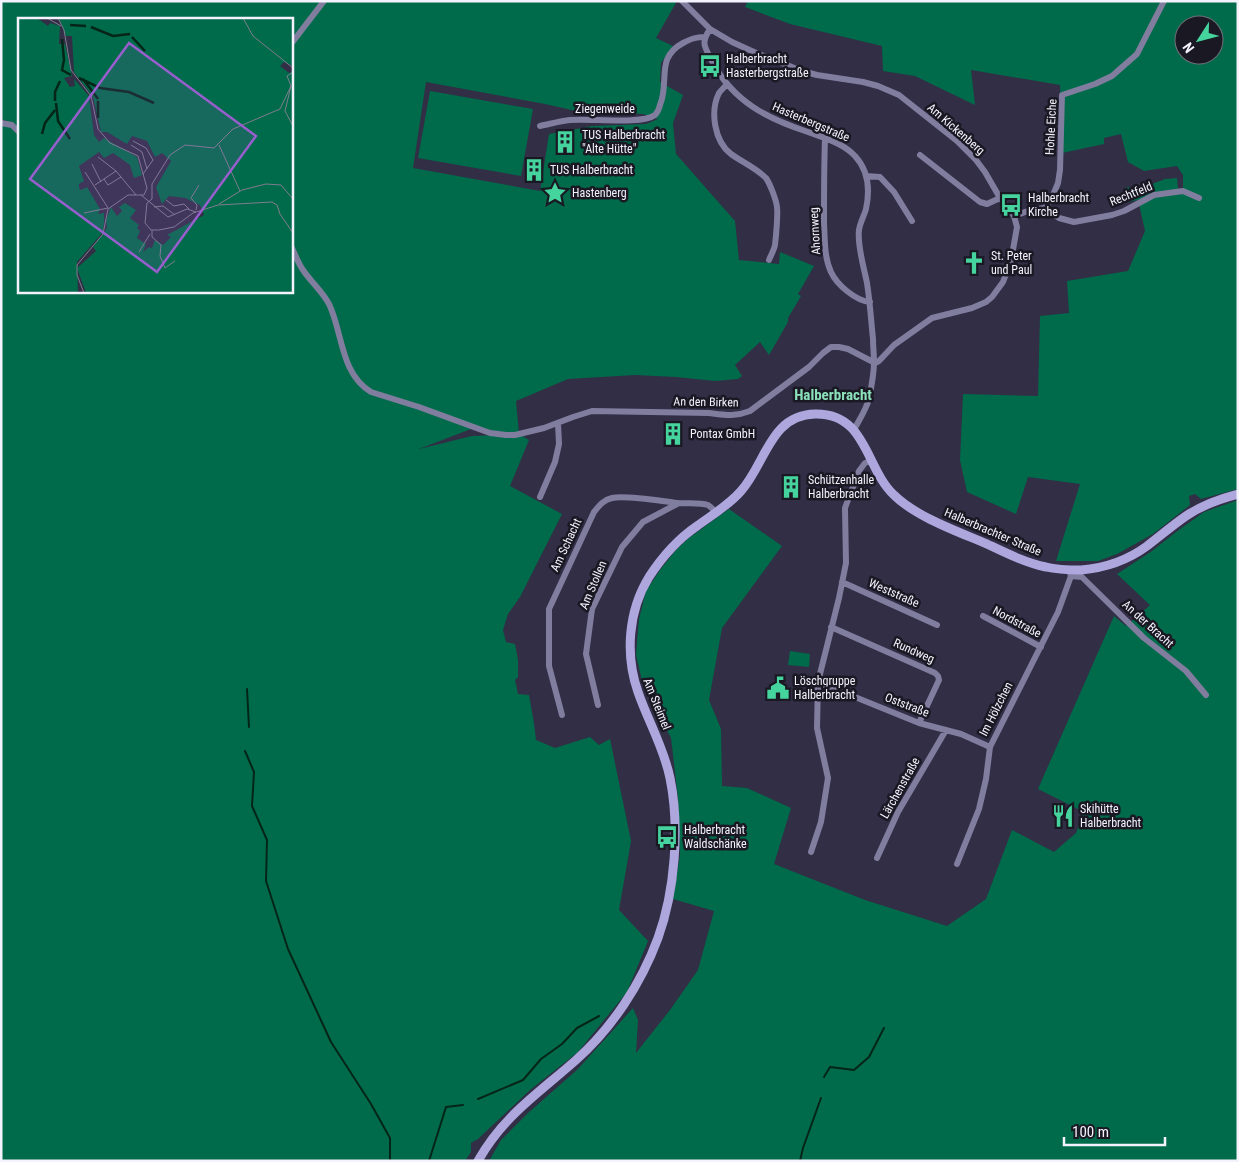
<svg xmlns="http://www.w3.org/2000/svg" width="1239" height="1162" viewBox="0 0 1239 1162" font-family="'Roboto Condensed',sans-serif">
	<rect width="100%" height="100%" fill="#312e46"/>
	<!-- green -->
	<path fill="#006b4a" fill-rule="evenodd" d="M1,1H677L656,38L673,46L661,63L660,82L683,95L673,123L676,154L735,221L739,260L779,264L780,252L814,266L798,294L801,296L788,318V322L769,355L760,342L735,365L742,376L738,379L715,381L676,377L635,375L568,379L516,401L519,434L529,440L510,486L562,514L520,597L508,614L503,630L506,642L515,644L518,660V677L515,680L518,694L529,695L534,723L536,740L555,748L590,737L599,745L610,739L631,841L619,910L648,941L627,992L578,1052L530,1090L478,1139L471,1143V1152L465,1161H1V125L10,126L7,121L1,119ZM19,19H291V291H19ZM426,82L545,104L576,111L643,114L658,119L646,124L592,126L549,134L540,191L413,168ZM471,429L502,435L472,436L419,449Z
		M748,1H1238V489L1201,499L1195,494L1189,496L1190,505L1153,534L1117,554L1098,561H1056L1080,484L1028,477L1016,514L967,492L960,460L963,394L1038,396L1040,316L1069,313L1067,281L1128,271L1145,231L1138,200L1127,202L1125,188L1152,184L1165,179L1177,178L1178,189L1183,188V175L1177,166L1144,171L1128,162L1121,134L1104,138V144L1062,153L1060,85L971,70L975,105L915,76L883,71L882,46L790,24L745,7ZM1184,25H1214V55H1184Z
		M430,91L533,109L521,176L418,158Z
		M1238,500V1161H489L501,1140L528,1113L578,1069L633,1008L638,1020L636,1053L670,1010L698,970L714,911L673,899L680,855L678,798L671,738L643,685L636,655L639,619L646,591L660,570L676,550L689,538L729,509L782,546L722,628L709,700L721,729L722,786L747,788L791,808L774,864L865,900L947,926L986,899L1012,830L1054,852L1076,833L1084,812L1038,789L1114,616L1126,626L1150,605L1117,574L1152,551L1176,532L1204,512Z
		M790,651L810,654L809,667L788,665Z"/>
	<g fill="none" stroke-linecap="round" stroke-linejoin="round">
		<!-- stream -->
		<path stroke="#042518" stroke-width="2" d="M247,689L249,727
			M245,751L254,772L252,806L267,840L266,881L288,949L331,1042L371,1104L390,1138V1161
			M824,1077L830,1067L854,1070L869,1057L884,1028
			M478,1099L523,1080L541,1059L562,1044L577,1028L599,1016
			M429,1161L446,1107L463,1105
			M800,1161L803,1148L821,1098"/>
		<!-- street -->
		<path stroke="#807d9f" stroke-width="6" d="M682,1L710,29L732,42L754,52L802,71L817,75L863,82L878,86L899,95L957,141L976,160L985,172L1000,198L1014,216L1017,227L1011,261L1003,282L992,297L986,302L972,308L932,318L894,345L879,361L875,363
			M710,29C700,44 705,47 713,63C734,102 768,119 808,132C824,138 843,143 855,156C869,171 870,190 866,209C864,216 860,223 859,230C857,245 864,268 867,283C870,302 871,320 873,339C873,347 874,354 874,362C874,373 871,389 869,399C866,410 859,420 854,430
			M291,44L324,1
			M727,84C725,87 721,90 719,93C710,111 714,141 731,154C742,162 756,168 766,178C770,184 776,199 777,207C778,214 776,237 775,245C774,250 771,255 769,260
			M1,123L12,125L19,132
			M540,126C550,124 560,121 570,120C590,118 641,125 655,115C658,112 659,109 660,105C670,81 655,58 683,43C691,39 695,37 705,37
			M825,138C824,166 824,195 824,223C825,240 824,257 831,272C837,285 856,301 870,302
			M920,155L980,202L987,204L1000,198
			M866,176L880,177L894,192L912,221
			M1044,208L1059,218L1074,222L1112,215L1124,211L1154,195L1183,191L1199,198
			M1014,216L1028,211L1044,208L1051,200L1058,183L1060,170L1062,95L1095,84L1112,76L1137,54L1164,1
			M291,246C295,254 298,263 303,270C311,282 322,291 329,304C343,333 340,373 371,392L419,407L490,433L506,435H515L544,428L573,417L592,411L709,413C725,415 735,417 750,411L809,367L823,353L831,347H839L848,349L875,363
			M540,497L555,462L559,444L558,423
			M1071,576L1082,577L1087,582L1144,638L1186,671L1206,695
			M842,582L937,625
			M983,616L1041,647
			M831,627L935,673L938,676L939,680L919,723
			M818,682L919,723L961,734L990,747
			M598,705L586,654L592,609L622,547L643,522L677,504
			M562,715L549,666V609L594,512C599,506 603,500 612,498C626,495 660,501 677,503C686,504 699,502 708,505C711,507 714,510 716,513
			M811,852L821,822L828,778L817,728L818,682L839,598L846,563L845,508L859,471L865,463L871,461
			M877,858L898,812L946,730
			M957,864L979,809L986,779L990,747L1058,612L1071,576L1069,570"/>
		<!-- secondary -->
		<path stroke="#ada7dd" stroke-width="9" d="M478,1161C503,1116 539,1093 576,1060C612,1028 641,984 658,938C675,891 680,827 670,778C664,748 648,721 638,692C625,655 628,611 649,577C662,557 678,539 697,526C712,515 729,505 741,491C766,463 770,415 815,414C867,413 865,468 894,495C916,517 959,532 987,544C1006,553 1026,563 1046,567C1058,570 1070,570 1081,570C1105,568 1128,560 1147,546C1160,536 1173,525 1186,516C1202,505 1219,499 1238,494"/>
	</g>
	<!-- icons -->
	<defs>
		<symbol id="bus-bare" viewBox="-9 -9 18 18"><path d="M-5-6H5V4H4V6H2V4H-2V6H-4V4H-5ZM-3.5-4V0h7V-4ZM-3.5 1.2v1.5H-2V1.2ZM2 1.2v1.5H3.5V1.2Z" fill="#46d49e" stroke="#191823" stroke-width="2.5" paint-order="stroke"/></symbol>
		<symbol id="building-bare" viewBox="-9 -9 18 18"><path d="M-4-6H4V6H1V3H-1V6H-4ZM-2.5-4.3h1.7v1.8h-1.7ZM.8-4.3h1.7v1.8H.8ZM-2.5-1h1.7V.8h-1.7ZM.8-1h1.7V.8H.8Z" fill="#46d49e" stroke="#191823" stroke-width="2.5" paint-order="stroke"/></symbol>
		<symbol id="sight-bare" viewBox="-9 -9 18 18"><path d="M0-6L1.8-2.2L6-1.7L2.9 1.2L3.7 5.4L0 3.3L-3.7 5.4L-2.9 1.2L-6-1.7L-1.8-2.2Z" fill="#46d49e" stroke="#191823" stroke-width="2.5" paint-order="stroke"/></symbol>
		<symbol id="church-bare" viewBox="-9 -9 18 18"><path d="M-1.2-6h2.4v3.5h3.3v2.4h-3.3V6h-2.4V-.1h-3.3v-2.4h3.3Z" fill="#46d49e" stroke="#191823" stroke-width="2.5" paint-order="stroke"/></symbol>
		<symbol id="civic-bare" viewBox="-9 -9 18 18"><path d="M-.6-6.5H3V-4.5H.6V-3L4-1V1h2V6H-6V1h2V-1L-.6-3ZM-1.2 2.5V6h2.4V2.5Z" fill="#46d49e" stroke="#191823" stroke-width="2.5" paint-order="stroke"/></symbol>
		<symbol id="restaurant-bare" viewBox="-9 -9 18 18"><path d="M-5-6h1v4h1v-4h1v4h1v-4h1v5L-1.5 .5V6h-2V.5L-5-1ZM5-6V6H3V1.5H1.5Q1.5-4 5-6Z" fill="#46d49e" stroke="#191823" stroke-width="2.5" paint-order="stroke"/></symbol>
	</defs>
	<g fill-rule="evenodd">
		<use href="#bus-bare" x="694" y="50" width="32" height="32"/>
		<use href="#building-bare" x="549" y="126" width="32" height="32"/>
		<use href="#building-bare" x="518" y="154" width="32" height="32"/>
		<use href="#sight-bare" x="539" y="177" width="32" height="32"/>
		<use href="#bus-bare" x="995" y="189" width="32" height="32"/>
		<use href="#church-bare" x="958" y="247" width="32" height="32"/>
		<use href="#building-bare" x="657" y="418" width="32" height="32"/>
		<use href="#building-bare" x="775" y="471" width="32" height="32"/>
		<use href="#civic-bare" x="762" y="672" width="32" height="32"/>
		<use href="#restaurant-bare" x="1047" y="800" width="32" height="32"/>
		<use href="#bus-bare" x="651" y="821" width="32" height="32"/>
	</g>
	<g text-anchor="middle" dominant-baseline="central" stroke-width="5" stroke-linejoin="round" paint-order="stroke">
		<!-- poi labels -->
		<g font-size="12" fill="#f4f3fd" stroke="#191823" text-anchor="start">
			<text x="726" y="59">Halberbracht<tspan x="726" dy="14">Hasterbergstraße</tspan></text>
			<text x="582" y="135">TUS Halberbracht<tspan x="582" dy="14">"Alte Hütte"</tspan></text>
			<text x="550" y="170">TUS Halberbracht</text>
			<text x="572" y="193">Hastenberg</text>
			<text x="1028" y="198">Halberbracht<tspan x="1028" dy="14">Kirche</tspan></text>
			<text x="991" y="256">St. Peter<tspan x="991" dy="14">und Paul</tspan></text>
			<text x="690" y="434">Pontax GmbH</text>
			<text x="808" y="480">Schützenhalle<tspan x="808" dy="14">Halberbracht</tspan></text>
			<text x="794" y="681">Löschgruppe<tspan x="794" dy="14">Halberbracht</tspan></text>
			<text x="1080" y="809">Skihütte<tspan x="1080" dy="14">Halberbracht</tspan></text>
			<text x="684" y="830">Halberbracht<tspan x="684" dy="14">Waldschänke</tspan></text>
		</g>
		<!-- street labels -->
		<g font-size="12" fill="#f4f3fd" stroke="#191823">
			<text x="605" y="109">Ziegenweide</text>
			<text transform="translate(811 122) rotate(23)">Hasterbergstraße</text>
			<text transform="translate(1051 127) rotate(-87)">Hohle Eiche</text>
			<text transform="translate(956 129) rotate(41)">Am Kickenberg</text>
			<text transform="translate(1131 194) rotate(-22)">Rechtfeld</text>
			<text transform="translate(815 231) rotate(-93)">Ahornweg</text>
			<text transform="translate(706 402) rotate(1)">An den Birken</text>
			<text transform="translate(993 532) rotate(23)">Halberbrachter Straße</text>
			<text transform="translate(566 545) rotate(-65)">Am Schacht</text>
			<text transform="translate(593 585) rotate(-67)">Am Stollen</text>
			<text transform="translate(894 593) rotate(24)">Weststraße</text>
			<text transform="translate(1017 622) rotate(28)">Nordstraße</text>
			<text transform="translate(1148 624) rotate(42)">An der Bracht</text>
			<text transform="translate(914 651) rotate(24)">Rundweg</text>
			<text transform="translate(657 704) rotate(68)">Am Steimel</text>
			<text transform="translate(907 705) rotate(21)">Oststraße</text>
			<text transform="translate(996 709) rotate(-63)">Im Hölzchen</text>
			<text transform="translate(900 788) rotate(-61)">Lärchenstraße</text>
		</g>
		<!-- quarter labels -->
		<g font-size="15" font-weight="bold" fill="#8be1ba" stroke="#191823">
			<text x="833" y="395">Halberbracht</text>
		</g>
	</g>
	<!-- overview -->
	<g transform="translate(18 18)">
		<rect width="275" height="275" fill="#312e46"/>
		<path d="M0,0H19L30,8L32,5L42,8L41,26H47L54,58L46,60L52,69L57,68L56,61L71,78L76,117L81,124L86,120L119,139L124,157L116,160L112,147L95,135L86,140L81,134L61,148L66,163L61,166V170L63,172L69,169L82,191L80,196L86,195V205L85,214L59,244L60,275H0ZM41,0H275V48L266,44L262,48L271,55L275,53V275H68L59,250L78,233L75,229L89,210L88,202L93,189L99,198L104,193L101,189L107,185L118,192L112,200L121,207L119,210L122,213L119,220L128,226L125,234L131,229L134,230L137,222L145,227L153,219L149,217L186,197L182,187L167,180L151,178L144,186L138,169L153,143L144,135L137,139L129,123L114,118L109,126L89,114H83L75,79L56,54L54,18H48Z" fill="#006b4a"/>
		<path fill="none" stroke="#042518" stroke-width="2.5" d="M52,7L68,8M73,9L95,18L112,16M114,19L127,33M44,21L46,42L44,52L53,57M61,60L82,70L111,74L136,85M65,61L80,81M37,83V74L42,63M38,85L40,103L52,121M80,100V83M24,116L27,105L37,92"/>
		<path fill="none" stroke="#7f7d8f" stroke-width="1" d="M29,0L43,8M40,0L46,12L53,52L73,78L80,111L92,125L120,138L129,170L126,177H110L90,191L85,216L59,247V257L66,275M225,0L235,18L275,50M275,54L269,58L273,68L267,93L275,108M115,123L128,130L135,142L125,156M113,127L124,134L129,151M201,127L222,173M80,139L98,153L118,177M74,146L83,164M67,154L90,190M86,161L90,167L103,159M77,167L98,153M123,177L150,199L169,191L178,194M148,182L156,188L166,186L171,191M129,185L134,181V166L152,137L167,127L196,130L215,111L262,91L273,68M129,185L127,205L133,212H141L156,209L175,195L200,187L254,184L259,187L262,196L275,215M201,186L224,172L248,166L263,167L275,181M136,189L145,188L157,197M178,192L179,187L173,180L181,167M66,195L90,190M134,212V219L143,227L142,238L147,250L157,243M121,234L132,216"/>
		<path fill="#995ece" fill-opacity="0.15" stroke="#995ece" stroke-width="2.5" d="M111,25L238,118L139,254L12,161Z"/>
		<rect width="275" height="275" fill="none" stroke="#f4f3fd" stroke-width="2.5"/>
	</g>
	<!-- border -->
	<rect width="1239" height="1162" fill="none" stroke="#f4f3fd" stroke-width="5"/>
	<!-- north arrow -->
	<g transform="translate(1199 40) rotate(234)"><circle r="24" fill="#191823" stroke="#71707a"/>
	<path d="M0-4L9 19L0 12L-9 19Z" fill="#46d49e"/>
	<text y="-8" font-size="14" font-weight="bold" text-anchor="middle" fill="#f4f3fd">N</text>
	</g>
	<!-- scale -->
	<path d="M1064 1137v8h101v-8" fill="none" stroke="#f4f3fd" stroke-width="2.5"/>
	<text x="1072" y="1137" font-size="15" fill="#f4f3fd" stroke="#191823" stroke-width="4" paint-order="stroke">100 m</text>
</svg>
